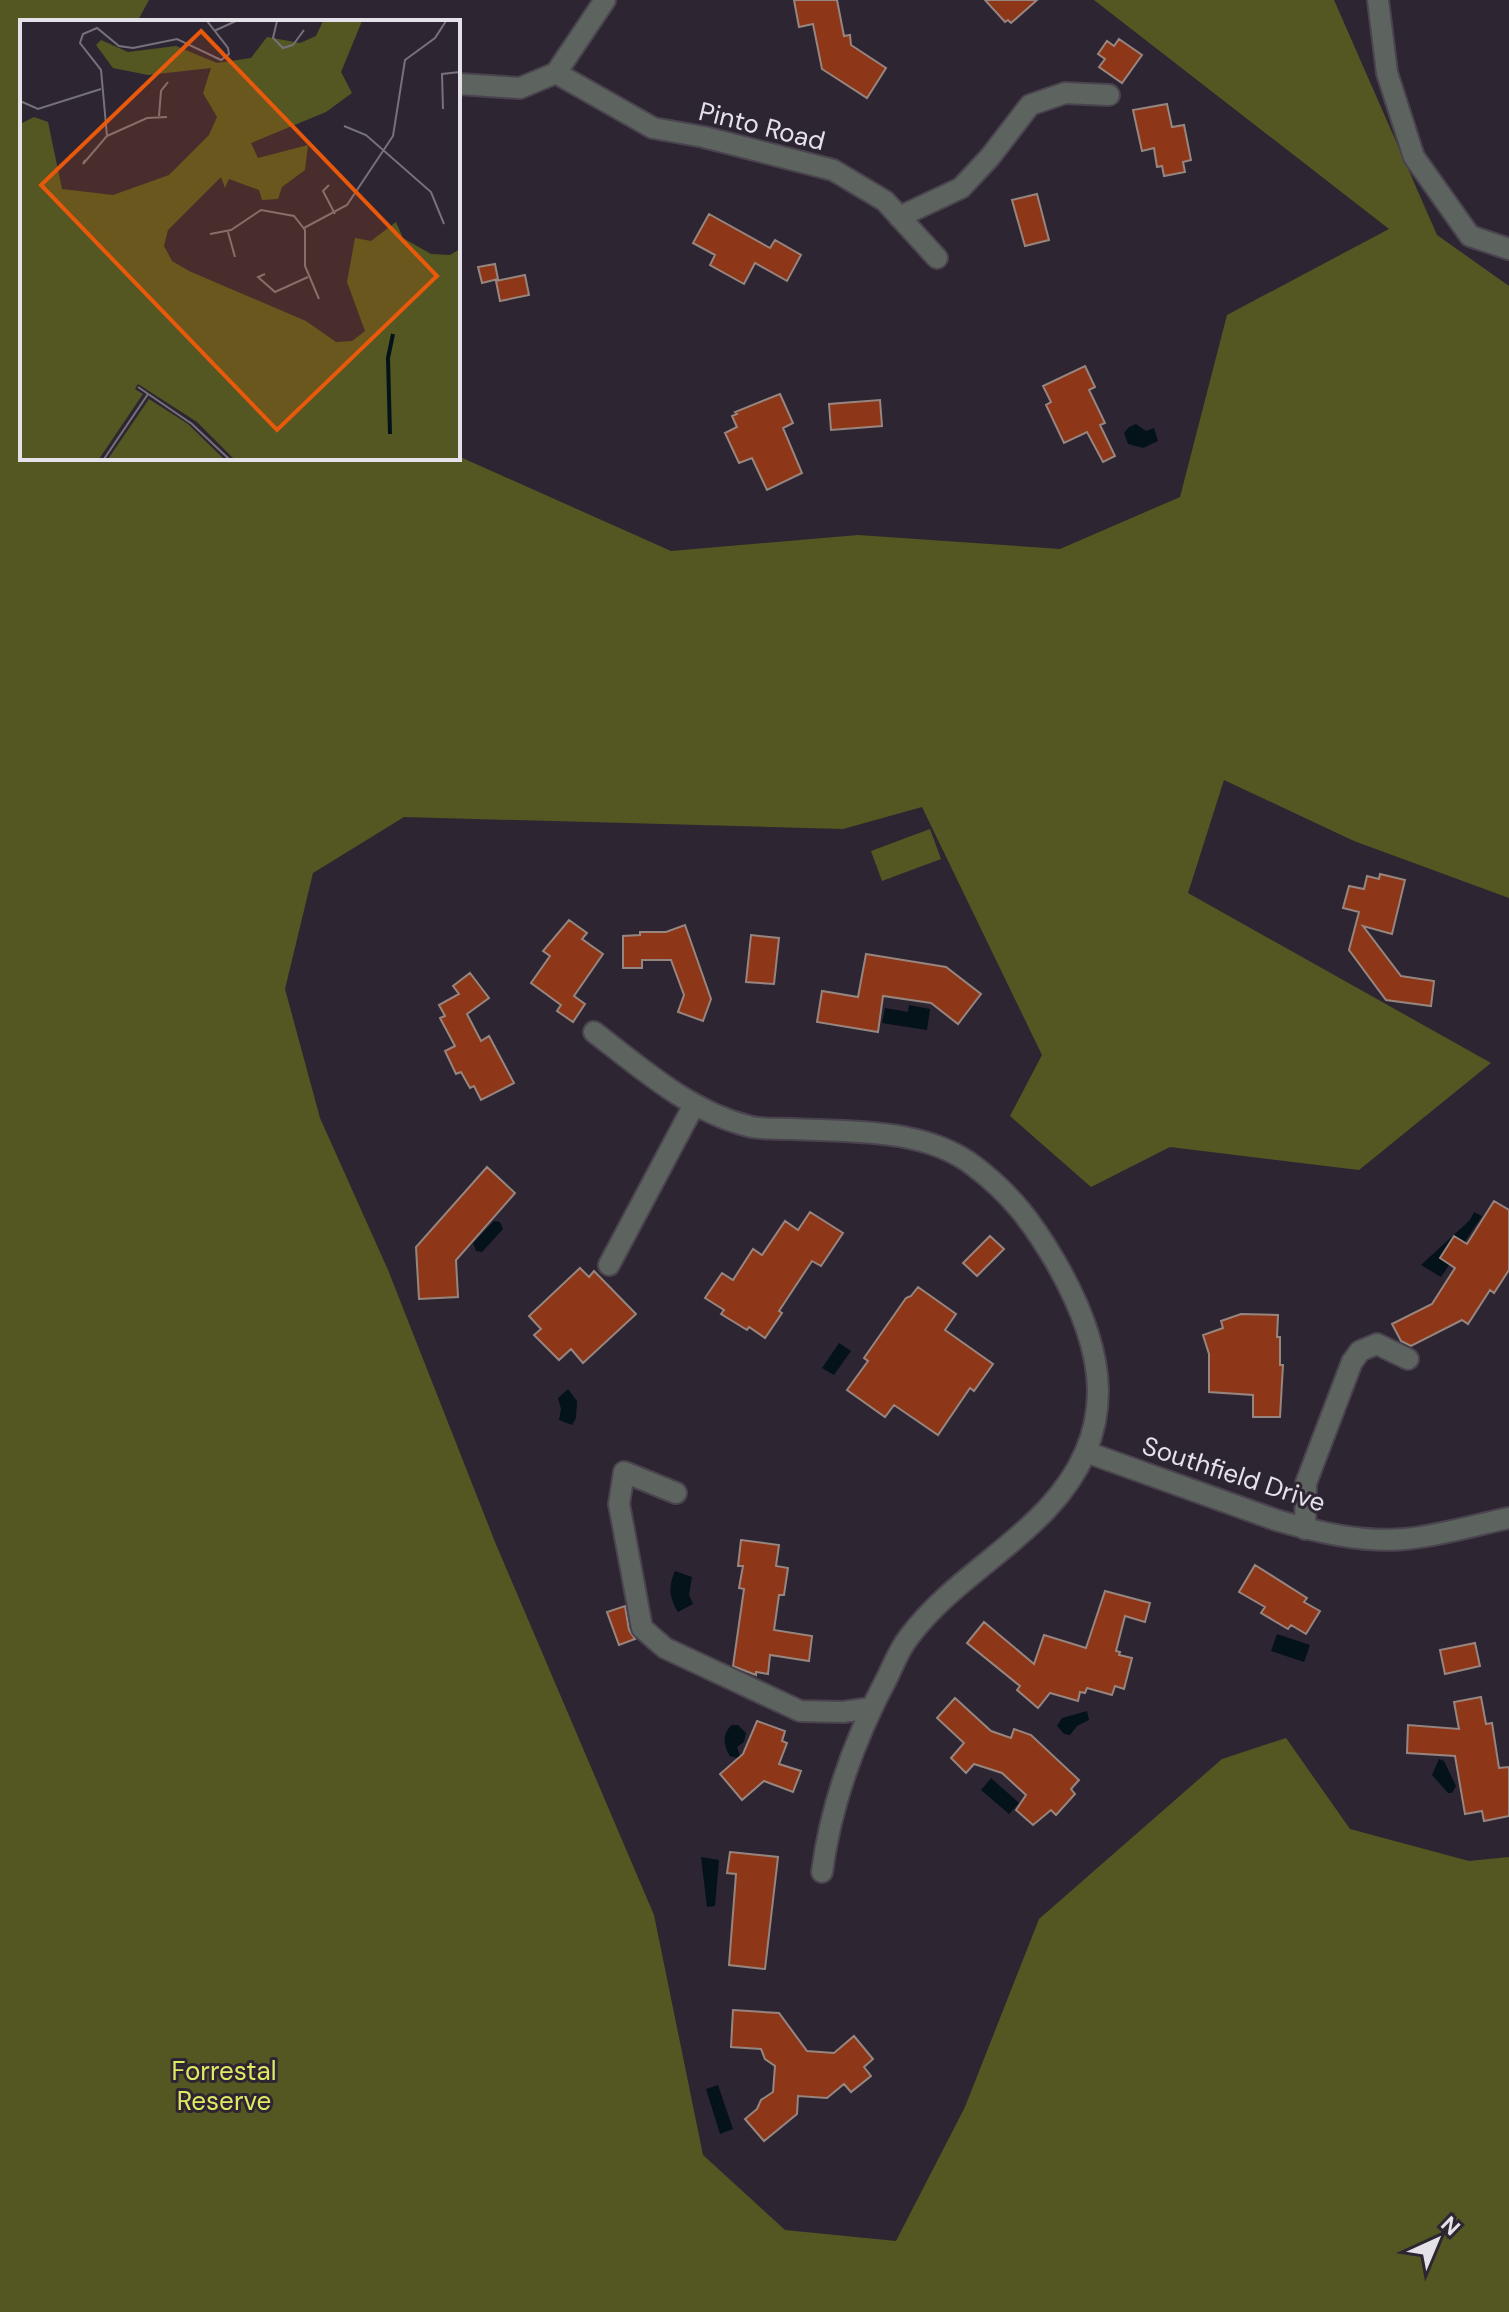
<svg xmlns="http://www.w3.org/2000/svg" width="1509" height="2312" viewBox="0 0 1509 2312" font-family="'DM Sans',sans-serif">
	<rect width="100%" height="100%" fill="#2d2632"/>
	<!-- green -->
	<path fill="#545721" d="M0,0H149L137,22H22V458L458,456L671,551L858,535L1060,549L1180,497L1227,315L1389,229L1094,0H1334L1437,235L1509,286V898L1354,841L1224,780L1188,893L1491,1063L1359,1170L1170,1147L1091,1187L1010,1116L1042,1055L922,807L843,829L404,817L313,873L285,989L320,1118L388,1270L495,1542L654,1915L703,2155L785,2230L896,2241L965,2107L1039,1919L1222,1759L1286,1738L1350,1829L1469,1861L1509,1857V2312H0Z
		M930,829L941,859L882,881L871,851Z"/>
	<!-- water -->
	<path fill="#041219" d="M1136,424L1146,431L1154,428L1158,441L1143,448L1128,444L1124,433L1129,427Z
		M909,1005L930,1009L927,1030L882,1023L885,1008L908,1012Z
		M1474,1212L1482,1216L1441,1277L1421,1265L1470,1220Z
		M494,1221L500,1222L503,1229L482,1252L476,1251L473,1243Z
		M839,1343L851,1351L834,1375L822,1368Z
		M568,1389L577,1401L576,1418L572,1425L559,1420L561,1409L558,1398Z
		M675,1571L692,1577L689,1595L693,1604L678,1612C669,1597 668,1587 675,1571Z
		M1277,1634L1310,1645L1304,1662L1271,1651Z
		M1087,1711L1089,1720L1077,1726L1070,1735L1064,1734L1057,1726L1062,1718Z
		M732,1725H738L746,1733L744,1742L737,1747L740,1756L737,1758L730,1756C723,1746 722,1733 732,1725Z
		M1439,1759L1444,1761L1456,1786L1452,1793H1448L1432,1775Z
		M991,1778L1019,1803L1009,1814L981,1790Z
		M701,1857L719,1860L715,1906L707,1907Z
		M718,2085L733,2129L720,2134L706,2089Z"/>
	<!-- building -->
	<path fill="#8d3618" stroke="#97857f" stroke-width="2" d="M794,0H837L844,36L850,35L851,45L886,68L867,98L822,69L813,24L799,27Z
		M985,0H1037L1011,23L1008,20L1005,22Z
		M1119,39L1142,55L1122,83L1099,67L1105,59L1098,54L1107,41L1114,46Z
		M1167,104L1172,127L1184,125L1191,160L1183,162L1185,172L1164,176L1162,166L1157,167L1154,148L1142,151L1133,110Z
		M1037,194L1049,240L1025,246L1012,200Z
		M709,214L770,248L775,240L801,255L787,281L755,263L744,284L710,265L715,255L693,243Z
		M495,264L498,279L482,283L478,267Z
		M525,275L529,295L500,301L496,281Z
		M1085,366L1095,387L1089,390L1105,423L1100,425L1115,456L1103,462L1087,432L1064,443L1046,405L1051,402L1043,386Z
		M780,394L793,423L783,428L802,473L767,490L752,458L739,463L725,433L737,427L732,416L737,414L735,412Z
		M880,400L882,426L831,430L829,404Z
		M1380,874L1405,880L1392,934L1363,926L1401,976L1434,981L1431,1006L1386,1000L1349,950L1359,912L1343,908L1349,886L1364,889L1367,876L1379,879Z
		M569,920L587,933L582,939L603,954L574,996L585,1004L573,1022L557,1011L561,1005L531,983L550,956L543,951Z
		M685,925L711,999L703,1021L678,1012L684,995L671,960H642V968H623V936L640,935V932H666Z
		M751,935L779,938L774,984L746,982Z
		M866,954L946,967L981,994L958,1024L931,1003L883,996L878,1032L817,1022L822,991L858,997Z
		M470,973L489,998L467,1014L481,1041L489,1036L514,1083L481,1100L474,1086L470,1088L461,1072L456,1074L445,1051L455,1046L440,1018L445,1016L439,1005L459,994L453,986Z
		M487,1167L515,1193L456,1260L458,1297L419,1299L416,1247Z
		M1494,1201L1509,1210V1270L1494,1293L1490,1290L1468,1324L1462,1320L1411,1346L1401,1341L1392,1324L1432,1304L1455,1268L1440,1258L1454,1236L1467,1244Z
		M810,1212L843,1233L821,1266L812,1261L779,1311L782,1313L765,1338L749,1327L747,1330L721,1314L724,1310L705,1298L722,1273L733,1280L753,1249L762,1255L785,1221L798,1230Z
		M990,1236L1004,1249L977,1276L963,1263Z
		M580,1268L589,1277L594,1271L636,1314L583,1363L571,1349L559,1360L534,1335L541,1329L529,1316Z
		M918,1287L956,1314L945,1330L993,1364L974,1391L970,1388L938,1435L894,1405L885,1417L847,1390L868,1361L864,1358L906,1298L911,1296Z
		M1241,1314L1278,1315L1277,1337H1280V1365H1283L1280,1417H1253V1395L1209,1392V1354L1203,1335L1223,1328L1221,1321Z
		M741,1540L779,1545L776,1566L788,1568L784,1595H779L774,1630L812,1636L809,1661L770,1655L768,1674L756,1672V1675L733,1666L744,1589L739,1588L743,1566H738Z
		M1255,1565L1307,1598L1304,1602L1320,1611L1306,1634L1291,1625L1288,1629L1261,1613L1265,1607L1239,1592Z
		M1105,1591L1150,1603L1145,1622L1125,1616L1116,1651L1120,1652L1119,1655L1132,1658L1124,1689L1115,1686L1112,1695L1087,1688L1085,1693L1080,1692L1078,1701L1050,1693L1038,1708L1017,1690L1020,1686L967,1643L984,1622L1034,1664L1044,1635L1086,1648Z
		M625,1606L629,1630L635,1639L619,1645L607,1612Z
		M1475,1643L1480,1666L1445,1674L1440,1650Z
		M1481,1697L1486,1724L1492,1723L1499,1768L1509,1767V1816L1484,1821L1482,1811L1465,1814L1455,1756L1407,1753L1408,1725L1459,1729L1454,1702Z
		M955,1698L991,1731L1011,1738L1014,1729L1031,1735L1079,1780L1071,1789L1075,1794L1056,1815L1051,1810L1033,1825L1016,1810L1026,1795L1002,1773L974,1764L966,1773L951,1758L964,1743L937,1718Z
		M757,1721L785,1731L782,1741L787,1743L779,1764L801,1771L793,1792L764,1781L742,1800L720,1774L743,1754Z
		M730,1852L778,1857L765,1969L729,1965L736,1874L727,1873Z
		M733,2010L779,2013L807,2051L834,2053L854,2036L873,2059L864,2067L871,2076L851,2092L844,2084L827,2098L798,2096L797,2114L764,2141L745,2119L757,2109L761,2100L773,2092L775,2066L765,2059L761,2049L731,2047Z"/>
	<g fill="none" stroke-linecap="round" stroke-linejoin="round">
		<defs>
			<path id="minor" d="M1378,0L1387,73L1414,157L1470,236L1509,249
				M556,73L653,128L704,137L833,170L885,201L937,258
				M458,84L520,88L556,73L605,0
				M899,217L961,188L990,157L1030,105L1065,93L1109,95
				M594,1032C642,1069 689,1111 748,1126C762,1130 778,1128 792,1129C852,1132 925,1128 974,1166C1011,1194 1032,1222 1055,1261C1105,1348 1122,1429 1047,1509C1004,1555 947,1586 909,1637C900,1648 894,1663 888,1676C856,1736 831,1804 822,1872
				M609,1265L694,1105
				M1086,1452L1276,1520C1317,1532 1362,1543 1405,1539C1439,1536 1475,1525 1509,1518
				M676,1493L624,1472L619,1504L642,1628L665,1648L800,1711L843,1712L871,1708
				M1305,1529L1306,1483L1352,1362L1360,1351L1377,1344L1408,1359"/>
		</defs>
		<!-- minor casing -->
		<use href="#minor" stroke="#4a444f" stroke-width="24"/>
		<!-- minor -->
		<use href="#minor" stroke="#5d635e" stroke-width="20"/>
	</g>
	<g text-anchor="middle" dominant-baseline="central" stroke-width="6" stroke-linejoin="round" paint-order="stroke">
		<!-- street labels -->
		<g font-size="26" fill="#e5e1e9" stroke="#2d2632">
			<text transform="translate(762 126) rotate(14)">Pinto Road</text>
			<text transform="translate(1234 1474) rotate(18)">Southfield Drive</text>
		</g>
		<!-- park labels -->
		<g font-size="26" fill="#e1e862" stroke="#2d2632">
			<text x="224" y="2071">Forrestal<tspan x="224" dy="30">Reserve</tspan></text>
		</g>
	</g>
	<!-- overview -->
	<g transform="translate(20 20)">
		<rect width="440" height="440" fill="#2d2632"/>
		<path d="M303,1H342L321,52L332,73L306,92L231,123L238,138L288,125L285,150L262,167L258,179L242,180L239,170L209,159L205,168L201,157L148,210L144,226L152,241L169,251L286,301L316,322L332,321L345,311L327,262L335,218L351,221L376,202L383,218L411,234L430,235L440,229V439H214L177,402L118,364L115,369L123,374L79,439H0V104L14,97L28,102L42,169L93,175L149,155L189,115L197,97L183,73L191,48L128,55L93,48L76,25L81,20L108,32L156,26L197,43L231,38L247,17L280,23L296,16ZM129,379L168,404L204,439H88Z" fill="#545721"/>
		<path fill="none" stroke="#041219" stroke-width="4" d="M370,414L368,338L373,314"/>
		<path fill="none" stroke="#77717b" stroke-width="2" d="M257,1L253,18L263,28L273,25L284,10M194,11L216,1M0,81L18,89L81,69M423,89L422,54L440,52M139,96L141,71L148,62M324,106L346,115L411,172L424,204M87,116L127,98L147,97M65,140L63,144L87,116L81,50L60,23L63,14L77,8L99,26L113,28L157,19L201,40L209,34L208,28L187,1M309,165L303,171L315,194M284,208L327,185L373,116L385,40L415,18L426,1M208,212L215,237M190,214L211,210L241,190L274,196L285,210V246L299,279M245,254L238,257L255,272L288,257M118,367L172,404L209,439M84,439L128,374"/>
		<path fill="#e8590c" fill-opacity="0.15" stroke="#e8590c" stroke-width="4" d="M181,11L417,256L257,410L21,165Z"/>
		<rect width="440" height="440" fill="none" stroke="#e5e1e9" stroke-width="4"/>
	</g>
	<!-- north arrow -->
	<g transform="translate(1437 2240) rotate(44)" stroke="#2d2632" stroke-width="6" paint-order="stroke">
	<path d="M0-6L14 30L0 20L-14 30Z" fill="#e5e1e9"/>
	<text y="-12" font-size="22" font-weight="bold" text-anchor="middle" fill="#e5e1e9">N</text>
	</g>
</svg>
